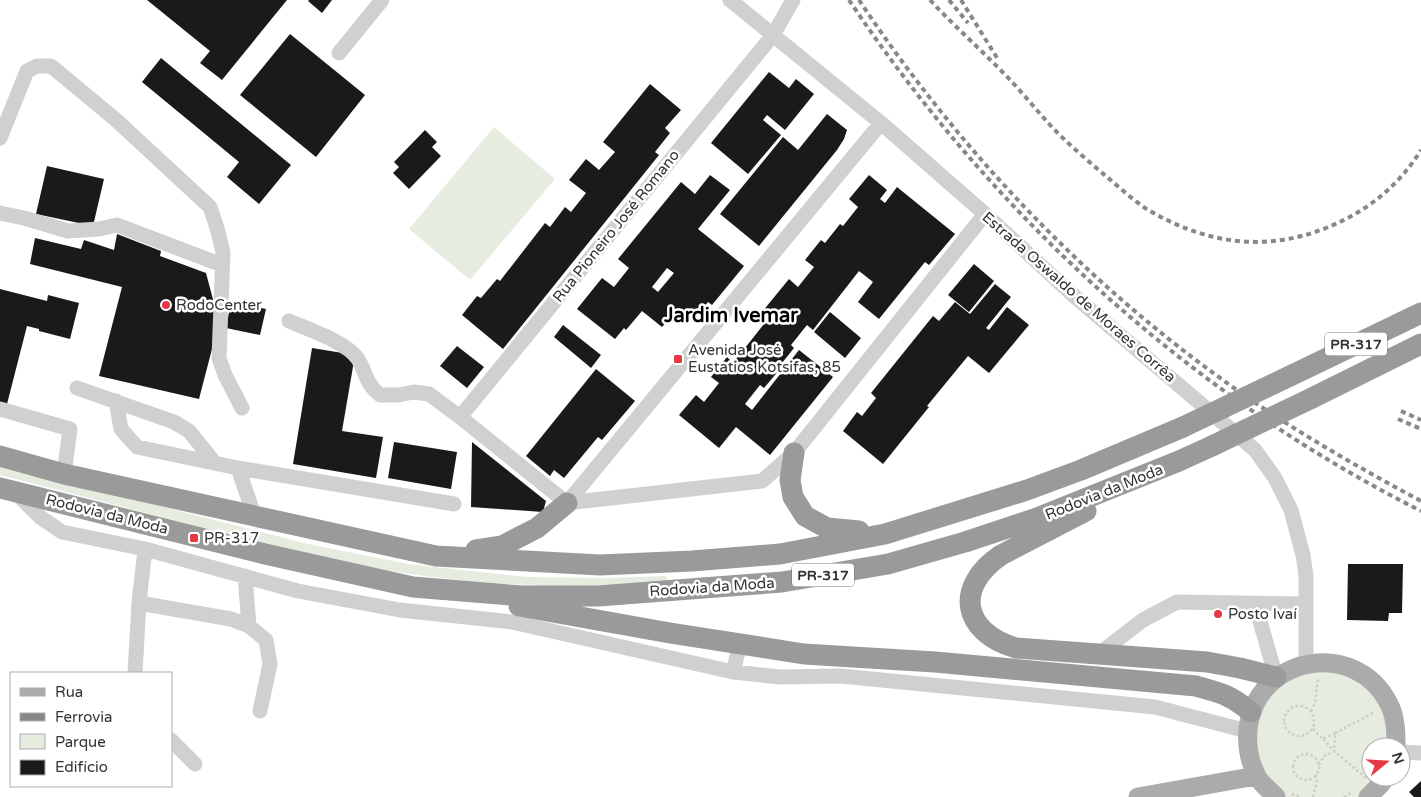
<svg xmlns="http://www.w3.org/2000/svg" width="1421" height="797" viewBox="0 0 1421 797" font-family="'Varela Round',sans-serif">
	<rect width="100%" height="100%" fill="#fff"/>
	<!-- green -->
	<path fill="#e6ecdf" d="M494,127L555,179L470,280L409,229Z
		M0,465L308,544L408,564L527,577L608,578L667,576V584C589,589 511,587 433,577C357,568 283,549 208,529C139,511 69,493 0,475Z
		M1306,664L1376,685L1396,747H1371V777H1386L1368,797H1276L1248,751L1251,712Z"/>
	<!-- building -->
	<path fill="#1a1a1a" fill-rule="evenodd" d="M147,0H287L222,80L200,63L210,51Z
		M309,0H332L322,13L308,1Z
		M290,34L365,95L316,157L240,95Z
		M161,58L291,165L259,204L227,177L239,162L142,82Z
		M769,72L789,88L796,79L814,94L785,130L767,115L763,120L781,135L748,174L711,143Z
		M650,84L681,110L665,128L670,133L655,152L659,155L503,349L462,315L477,296L481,298L497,279L500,281L545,223L550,227L565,207L571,212L586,193L569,180L586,159L599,170L615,152L603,142Z
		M827,114L847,130L844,139L837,150L759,246L720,214L783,137L798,150Z
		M425,130L437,142L432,147L441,156L409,189L393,173L399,167L394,162Z
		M47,166L104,179L93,226L36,214Z
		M710,175L730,190L698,229L744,266L712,305L708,302L693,321L678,308L662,327L642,311L626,330L624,328L615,339L577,309L602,278L614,287L629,268L618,259L681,182L695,194ZM667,268L674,273L658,292L652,287Z
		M869,175L887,190L880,199L885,203L897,187L955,234L929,265L925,262L879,319L858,302L873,282L859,271L813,330L807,325L791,345L794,348L778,368L780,369L764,388L760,385L745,404L752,410L799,350L833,377L770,455L736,427L719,448L679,415L696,395L704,402L719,383L711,377L727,357L733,363L764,324L757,318L789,279L798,287L814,267L805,260L821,240L825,243L840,224L843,226L858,207L849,199Z
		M117,234L161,251L160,256L206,273L219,322L199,399L99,376L122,287L30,264L35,238L81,249L84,240L114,250Z
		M974,264L994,281L969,312L948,295Z
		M995,284L1011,297L986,328L989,330L1007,307L1029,325L989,373L968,356L927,406L929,407L883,464L843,431L857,412L862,416L876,398L871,393L933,316L939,321L955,302L970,314Z
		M0,289L47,301L48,295L79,303L70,339L39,331V329L27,326L7,404L0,402Z
		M231,302L266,309L260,335L226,328Z
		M830,312L861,338L845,358L814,332Z
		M563,325L601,355L591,368L554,337Z
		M457,346L484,367L467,388L440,366Z
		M312,348L355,355L342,431L383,437L376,478L293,464Z
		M596,369L635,401L602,440L598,437L564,478L554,470L550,476L526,456Z
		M394,442L457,452L451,489L388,478Z
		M472,442L546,501L543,512L471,507Z
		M1348,564H1403L1402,613H1389L1388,621L1347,620Z
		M1421,781V797H1414L1409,792Z"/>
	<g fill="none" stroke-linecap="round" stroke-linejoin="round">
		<!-- path -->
		<path stroke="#cdcdcd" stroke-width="2.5" stroke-dasharray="2.5 2.5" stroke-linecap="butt" d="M1284 721a15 15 0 1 1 30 0a15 15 0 1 1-30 0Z
			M1311,711L1315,703L1318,679
			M1313,729L1323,739L1335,733
			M1293 767a13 13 0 1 1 26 0a13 13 0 1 1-26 0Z
			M1319,765L1324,756L1334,751L1323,739
			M1366,778L1334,751L1335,733L1375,712
			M1292,794L1299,797
			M1313,797L1317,780L1316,775
			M1344,797L1353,792"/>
		<!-- minor -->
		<path stroke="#d0d0d0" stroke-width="15" d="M730,0L881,123L985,214L1073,295L1255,450L1275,478L1291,510L1303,555L1306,576V664
			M339,53L382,0
			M0,138L27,71L37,66H51L115,119L210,207L217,228L223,252L219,358L225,375L242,408
			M0,213L24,218L68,231L99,229L117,225L222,265
			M289,321C307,329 347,342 358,359C367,374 365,383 380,395H398L414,392L429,394L460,417L567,503L762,481L794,453L985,214
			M77,388L174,422L189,431L214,462
			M116,401L121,429L137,447L238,468L454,504
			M0,409L70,429L64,474
			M460,417L773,35L793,0
			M238,468L254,515
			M15,492L40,517L62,532L145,549L298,591L400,610L512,622L733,672L740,644
			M567,503L881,123
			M245,576L249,626
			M139,603L231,619L249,626L266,640L270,664L260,711
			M1255,604L1276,677
			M1100,653L1143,620L1177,602L1305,604
			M733,672L780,677L841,676L1155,707L1247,731
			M135,673L139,603L145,549
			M171,740L195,764
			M1401,752L1421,753"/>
		<!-- major -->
		<path stroke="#ababab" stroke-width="19" d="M1138,797L1256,776
			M1276,797C1270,790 1259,783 1256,774C1248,758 1246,740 1249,722C1263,654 1356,641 1388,702C1396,716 1396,732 1396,747
			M1368,797L1381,784L1386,777"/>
		<!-- highway -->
		<path stroke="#9a9a9a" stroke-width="21" d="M1290,376L1421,313
			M1312,398L1421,344
			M794,453L790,480L793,497L805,516L827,528L859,531
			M0,456L64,474L436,556L600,565L692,561L780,554L885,534L1027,490L1081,470L1183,427
			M0,488L265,554L413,587L521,596H598L782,582L888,564L965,542L1037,518L1179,461L1212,446
			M1086,511L1001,555C954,587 962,632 1016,648L1207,662L1240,668L1276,677
			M476,550L502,546L537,528L567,503
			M519,606L670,633L804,654L935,662L1196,686C1222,693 1230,695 1251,712"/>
		<!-- rail -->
		<path stroke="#888" stroke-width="4" stroke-dasharray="5 4" stroke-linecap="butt" d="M849,0C993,215 1189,394 1421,511
			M859,0C955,144 1076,273 1216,375C1281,423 1350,463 1421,501
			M930,0C957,29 987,55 1013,83C1026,97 1038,112 1051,126C1068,144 1088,161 1107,177C1119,187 1132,199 1145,208C1203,243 1263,253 1326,228C1366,212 1398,187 1421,150
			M949,0L968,23
			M961,0L999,61
			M1401,411L1421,420
			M1398,419L1421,429"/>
		<!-- highway-bridge -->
		<path stroke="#9a9a9a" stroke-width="21" d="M1183,427L1290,376
			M1212,446L1312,398"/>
	</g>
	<!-- markers -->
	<g fill="#e63946" stroke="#fff" stroke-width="2">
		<circle cx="166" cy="305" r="5"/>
		<rect x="673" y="354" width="10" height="10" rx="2.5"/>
		<rect x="189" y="533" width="10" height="10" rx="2.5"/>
		<circle cx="1218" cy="614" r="5"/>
	</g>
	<g text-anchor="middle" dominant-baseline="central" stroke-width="5" stroke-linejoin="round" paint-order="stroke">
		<!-- shield labels -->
		<g fill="#fff" stroke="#707070" stroke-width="1">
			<rect x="1325" y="332.5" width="62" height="23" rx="4"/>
			<rect x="792" y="563.5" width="62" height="23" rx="4"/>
		</g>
		<g font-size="14" font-weight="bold" fill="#333">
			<text x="1356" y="344">PR-317</text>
			<text x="823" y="575">PR-317</text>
		</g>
		<!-- street labels -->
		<g font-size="15" fill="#333" stroke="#fff">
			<text transform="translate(616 226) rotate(-51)">Rua Pioneiro José Romano</text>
			<text transform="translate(1079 297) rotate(41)">Estrada Oswaldo de Moraes Corrêa</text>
			<text transform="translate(1104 492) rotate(-22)">Rodovia da Moda</text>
			<text transform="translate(107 514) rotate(14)">Rodovia da Moda</text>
			<text transform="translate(712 587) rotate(-4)">Rodovia da Moda</text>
		</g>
		<!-- poi labels -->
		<g font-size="15" fill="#333" stroke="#fff" text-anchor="start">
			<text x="176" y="305">RodoCenter</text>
			<text x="688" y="350">Avenida José<tspan x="688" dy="17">Eustatios Kotsifas, 85</tspan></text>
			<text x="204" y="538">PR-317</text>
			<text x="1228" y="614">Posto Ivaí</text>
		</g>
		<!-- district labels -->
		<g font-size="20" font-weight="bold" fill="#000" stroke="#fff">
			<text x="731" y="316">Jardim Ivemar</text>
		</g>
	</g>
	<!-- legend -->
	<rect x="10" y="672" width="162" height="115" fill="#ffffff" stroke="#adadad"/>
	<rect x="20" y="688" width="25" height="8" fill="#ababab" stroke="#adadad"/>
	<text x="55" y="697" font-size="15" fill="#333333">Rua</text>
	<rect x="20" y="713" width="25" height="8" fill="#888888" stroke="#adadad"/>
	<text x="55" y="722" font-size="15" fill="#333333">Ferrovia</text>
	<rect x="20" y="734" width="25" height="15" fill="#e6ecdf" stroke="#adadad"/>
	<text x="55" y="747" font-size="15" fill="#333333">Parque</text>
	<rect x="20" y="760" width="25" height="15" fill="#1a1a1a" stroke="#adadad"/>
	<text x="55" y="772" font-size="15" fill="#333333">Edifício</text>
	<!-- north arrow -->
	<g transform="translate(1386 762) rotate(72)"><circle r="24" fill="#ffffff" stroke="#adadad"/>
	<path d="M0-4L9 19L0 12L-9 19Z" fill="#e63946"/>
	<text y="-8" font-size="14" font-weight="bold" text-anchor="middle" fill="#333333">N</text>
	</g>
</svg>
